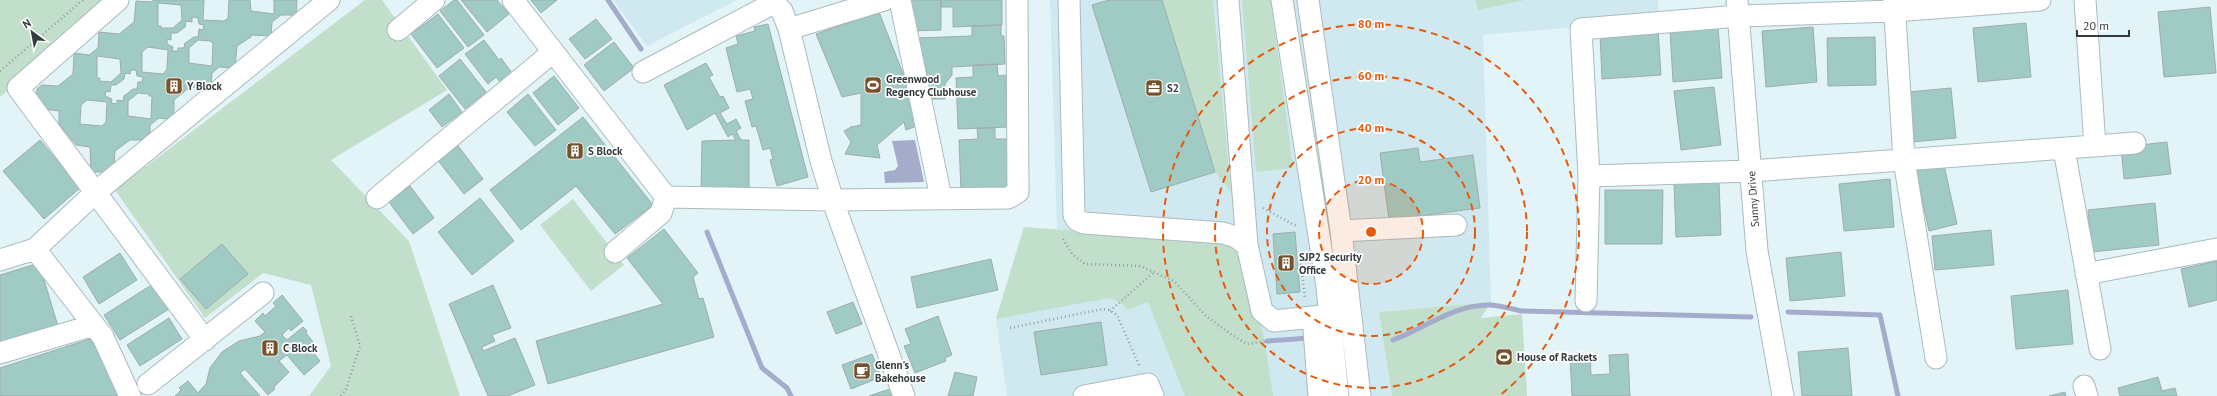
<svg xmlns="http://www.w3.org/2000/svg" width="2217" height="396" viewBox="0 0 2217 396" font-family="'PT Sans',sans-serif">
	<rect width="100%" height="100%" fill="#e3f4f9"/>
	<!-- built -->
	<path fill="#d0e9f0" d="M613,0H737L647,46Z
		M1050,0H1658L1659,20L1483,35L1491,302L1379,312L1392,396H1007L996,319L1024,227L1057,231Z"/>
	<!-- green -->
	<path fill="#c1dfca" d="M0,0H111L0,97Z
		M365,0H382L447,90L331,160L409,241L460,396H309L331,366L311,285L263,273L205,318L115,190Z
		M1162,0H1213L1231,192L1215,172Z
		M1242,0H1271L1293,168L1256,172Z
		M1476,0H1525L1478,10Z
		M573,199L624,265L591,291L540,225Z
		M1024,227L1158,237L1244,247L1264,337L1273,396H1185L1148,302L1128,310L1120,302L1109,298L996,319Z
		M1491,302L1481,318L1522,314L1527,396H1392L1379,312Z"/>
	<!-- water -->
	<path fill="#a4abcb" d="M915,140L924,182L885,183L884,172L895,170L898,166L892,141Z"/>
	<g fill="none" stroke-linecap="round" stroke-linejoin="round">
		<!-- stream -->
		<path stroke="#a4abcb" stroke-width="5" d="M608,0L641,49
			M707,232L762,368L787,388L791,396
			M1788,312L1880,315L1898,396
			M1393,340C1425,328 1453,305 1489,305C1499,305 1512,309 1522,311L1751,317
			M1267,341L1310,338"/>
	</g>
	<!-- building -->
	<path fill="#a0cac4" stroke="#9daeab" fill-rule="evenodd" d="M154,0H204L203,20L224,21L228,18L229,0H250L251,11L274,14V0H297L296,15H281L272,22L271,36L251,35V37L237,46L235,68L219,67L212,73L211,89L190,87L174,100V120L159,118L150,125V140H130L115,151L114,168L108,172H91L90,147L76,145L59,124V111L36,108L37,89L42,85L58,86L73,74L74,53L89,55L98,48L99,32L119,34L134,22L136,1L151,2ZM158,3L181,5L182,20L173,28H161V26H158ZM192,17L198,18L199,24L204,25L203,30L199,29L198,37H194L185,43L184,48H178V51H172L173,47L167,44V39L171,40V33H177L185,27L186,21L192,22ZM198,40L210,41L213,43L212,66L189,63V48ZM148,47L168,50L167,69L163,74L142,72V52ZM97,56L120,59L121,73L111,82L99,81L100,78H97ZM131,70H136L137,76L143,77L142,82H138L137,89H133L124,96L123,101L117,100V104L111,103L112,99L105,96L106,91L110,92L111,85H116L124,79L125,73L130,74ZM138,93L149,94V96H152L151,119L128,116V101ZM87,100L107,102L106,122L102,126L80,124L81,105Z
		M454,0H457L484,35L468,47L440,11Z
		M461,0H497L509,14L487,32Z
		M531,0H557L541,13Z
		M906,0H941V30L911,31Z
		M941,0H1002V25L953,27V7H941Z
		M1109,0H1162L1215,172L1151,192L1092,5Z
		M2210,7L2216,73L2164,77L2158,12Z
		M879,12L904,76L908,74L917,126L906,130L904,122L877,145L880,158L845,154L851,142L844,131L851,127L861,125V93L842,97L816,34Z
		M438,14L464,48L437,68L411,34Z
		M596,19L612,39L585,59L569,39Z
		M2026,23L2031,77L1978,82L1973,28Z
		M768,24L808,177L777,186L770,160L773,159L770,148L763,150L756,126L752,127L745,101L753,99L750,89L737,92L726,48L738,44L736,36L755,31L754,27Z
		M1001,25V36H1004L1005,64L952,67V75L945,84V99H922L915,38L972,36V26Z
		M1718,26L1722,78L1673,82L1670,30Z
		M1813,27L1817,82L1766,87L1762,31Z
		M1658,29L1661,75L1602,79L1600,33Z
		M1875,37L1876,85L1828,86L1827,38Z
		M484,40L499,60L501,58L512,73L500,82L496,77L488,84L465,54Z
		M614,42L634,68L604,91L584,65Z
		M460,59L486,92L465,109L439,76Z
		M706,63L713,75L709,77L720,97L723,96L729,108L720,113L727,124L736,119L741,128L736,131L741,140H749V192L701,193L702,141L736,140L732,134L728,137L715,113L687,130L664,85Z
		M997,64L998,76L1006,75L1007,127L958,129L956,78L973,77V65Z
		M554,76L579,108L558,125L533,93Z
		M1714,87L1721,145L1681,150L1674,91Z
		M1951,88L1956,138L1912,142L1908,92Z
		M449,94L462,112L442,127L429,110Z
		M528,94L556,130L535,146L507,112Z
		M583,117L653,205L615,234L576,186L521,230L490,190Z
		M977,128H995V139H1009L1010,190L961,192L959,140L978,139Z
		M40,140L80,188L44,219L3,171Z
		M2167,142L2171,174L2124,179L2121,147Z
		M456,143L483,179L464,194L436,158Z
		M1418,148L1420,162L1473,155L1480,208L1389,220L1380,153Z
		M1944,165L1957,224L1929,231L1916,171Z
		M1890,179L1894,227L1844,231L1839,184Z
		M1719,181L1721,235L1676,237L1674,184Z
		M410,186L434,218L413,234L389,202Z
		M1605,190H1663L1662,244H1605Z
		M480,198L514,241L472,275L438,232Z
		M2155,203L2159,245L2092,252L2088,210Z
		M664,229L698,273L693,277L699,299L703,298L714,337L548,384L536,341L663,304L627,258Z
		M1991,230L1994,265L1935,270L1932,236Z
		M1295,232L1300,292L1277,294L1273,234Z
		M222,244L248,274L206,309L180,279Z
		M1841,252L1845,296L1790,301L1786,258Z
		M120,253L137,280L99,304L83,277Z
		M991,259L998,290L917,308L911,277Z
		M2217,261V300L2189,307L2181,269Z
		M39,263L60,333L0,351V275Z
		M153,284L169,309L120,340L104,315Z
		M493,285L511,328L492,335L495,341L482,347L483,351L515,338L535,385L508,396H488L449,304Z
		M2068,290L2073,344L2016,349L2011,296Z
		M282,295L303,321L291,331L289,328L282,335L287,340L303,327L307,331L306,333L314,343L312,351L320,361L304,375L287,355L279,361L289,372L274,387L275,389L268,395L245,369L240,373L260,396H175L181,390L179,388L188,381L198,393L206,384L210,368L222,352L239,341L260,336L265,332L255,321L263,313L265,316L276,306L273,303Z
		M853,302L862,324L836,334L827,312Z
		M938,316L952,355L945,358L946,361L915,373L904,346L911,344L905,329Z
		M169,318L182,339L140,366L127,345Z
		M1101,322L1107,365L1041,375L1034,332Z
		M99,336L118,396H0V368Z
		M1848,348L1852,396H1802L1798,352Z
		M872,354L881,377L851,389L842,365Z
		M1628,354L1630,396H1572L1570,358L1590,356L1591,375L1610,374L1609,355Z
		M955,372L977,377L973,396H948Z
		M2158,377L2162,391L2175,388L2177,396H2120L2118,388Z
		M893,388L895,396H869Z
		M2065,392L2066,396H2049Z"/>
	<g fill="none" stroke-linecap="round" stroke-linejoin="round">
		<defs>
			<path id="minor" d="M118,0L18,88L205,340
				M513,0L666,197L833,200L1008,198L1018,192L1017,0
				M884,0L789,29L821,161L836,210L904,396
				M900,0L941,198
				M1069,0L1074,215L1077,220L1084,223L1223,233L1236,237L1247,245L1262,311L1274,321L1350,313
				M1228,0L1247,245
				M1282,0L1327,287L1338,396
				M1308,0L1341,231L1360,396
				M1737,0L1757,251L1783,396
				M1894,0L1904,160L1936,358
				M2085,0L2095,146
				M398,30L434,0
				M643,72L768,6L776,5L782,11L789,29
				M2064,149L2100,349
				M1589,176L1751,171L2135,143
				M377,198L553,52
				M1341,231L1456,225
				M35,249L103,337L130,396
				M615,252L661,213L666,197
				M0,260L35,249L96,192L329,0
				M2086,274L2217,249
				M1586,301L1589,176L1581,29L1739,16L1894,11L2040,0
				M1313,317L1319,396
				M0,353L94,325
				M148,384L263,293
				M2084,386L2087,396
				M1084,396L1148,384L1153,396"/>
		</defs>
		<!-- minor casing -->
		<use href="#minor" stroke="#aabbbf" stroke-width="23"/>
		<!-- path -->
		<path stroke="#929ea1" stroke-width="2.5" stroke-dasharray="1 3" stroke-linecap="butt" d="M0,71L83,0
			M1263,208L1298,227
			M1063,239L1072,254L1085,264L1140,266L1174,281L1206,316L1232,335L1247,344L1267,341
			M1300,252L1305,299
			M1110,311L1154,272
			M1010,328L1103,309L1109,310L1117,315L1140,367
			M341,396L346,389L360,346L351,316"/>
		<!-- minor -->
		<use href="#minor" stroke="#fff" stroke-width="21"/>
	</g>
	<!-- distance rings -->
	<circle cx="1371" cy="232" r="52" fill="#e8590c" fill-opacity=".12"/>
	<g fill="none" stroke="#e8590c" stroke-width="2" stroke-dasharray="7 5">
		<circle cx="1371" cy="232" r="52"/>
		<circle cx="1371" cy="232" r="104"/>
		<circle cx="1371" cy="232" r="156"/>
		<path d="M1243 396A208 208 0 1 1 1499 396"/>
	</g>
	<!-- icons -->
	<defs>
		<symbol id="stadium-square" viewBox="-11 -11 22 22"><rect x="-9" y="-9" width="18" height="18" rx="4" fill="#76522c" stroke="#fff"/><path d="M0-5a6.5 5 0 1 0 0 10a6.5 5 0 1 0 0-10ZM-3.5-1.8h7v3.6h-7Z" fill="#fff"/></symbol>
		<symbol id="building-square" viewBox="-11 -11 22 22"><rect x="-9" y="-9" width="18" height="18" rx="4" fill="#76522c" stroke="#fff"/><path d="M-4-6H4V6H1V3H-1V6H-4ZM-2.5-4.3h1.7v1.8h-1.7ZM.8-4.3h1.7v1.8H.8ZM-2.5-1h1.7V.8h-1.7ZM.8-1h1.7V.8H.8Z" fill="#fff"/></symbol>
		<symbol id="office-square" viewBox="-11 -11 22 22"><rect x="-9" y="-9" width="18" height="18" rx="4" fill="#76522c" stroke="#fff"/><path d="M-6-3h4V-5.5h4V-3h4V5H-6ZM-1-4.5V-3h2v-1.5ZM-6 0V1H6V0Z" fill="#fff"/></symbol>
		<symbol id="cafe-square" viewBox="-11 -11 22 22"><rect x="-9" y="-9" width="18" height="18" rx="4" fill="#76522c" stroke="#fff"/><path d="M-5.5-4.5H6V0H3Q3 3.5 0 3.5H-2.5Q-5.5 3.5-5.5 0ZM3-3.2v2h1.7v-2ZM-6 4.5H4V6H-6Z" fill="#fff"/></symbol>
	</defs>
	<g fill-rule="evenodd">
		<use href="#stadium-square" x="863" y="75" width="20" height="20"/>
		<use href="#building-square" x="164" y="76" width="20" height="20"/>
		<use href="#office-square" x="1144" y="78" width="20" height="20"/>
		<use href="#building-square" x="565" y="141" width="20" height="20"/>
		<use href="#building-square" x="1276" y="253" width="20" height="20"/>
		<use href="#building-square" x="260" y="338" width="20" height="20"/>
		<use href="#stadium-square" x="1494" y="347" width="20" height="20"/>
		<use href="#cafe-square" x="852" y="361" width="20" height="20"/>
	</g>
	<g text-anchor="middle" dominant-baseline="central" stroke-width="3.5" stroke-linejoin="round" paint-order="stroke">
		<!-- poi labels -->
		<g font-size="11" font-weight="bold" fill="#343b3c" stroke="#fff" text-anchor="start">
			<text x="886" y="79">Greenwood<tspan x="886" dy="13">Regency Clubhouse</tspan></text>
			<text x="187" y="86">Y Block</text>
			<text x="1167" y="88">S2</text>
			<text x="588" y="151">S Block</text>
			<text x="1299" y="257">SJP2 Security<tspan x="1299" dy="13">Office</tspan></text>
			<text x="283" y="348">C Block</text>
			<text x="1517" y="357">House of Rackets</text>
			<text x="875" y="365">Glenn's<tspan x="875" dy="13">Bakehouse</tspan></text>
		</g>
		<!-- street labels -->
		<g font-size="11" fill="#343b3c" stroke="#fff">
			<text transform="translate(1753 199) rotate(-94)">Sunny Drive</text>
		</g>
	</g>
	<circle cx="1371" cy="232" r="6" fill="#e8590c" stroke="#fff" stroke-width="2"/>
	<g font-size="12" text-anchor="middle" font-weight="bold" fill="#e8590c" stroke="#fff" stroke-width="3.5" stroke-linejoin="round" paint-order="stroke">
		<text x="1371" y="28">80 m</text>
		<text x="1371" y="80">60 m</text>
		<text x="1371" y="132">40 m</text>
		<text x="1371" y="184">20 m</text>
	</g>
	<!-- north arrow -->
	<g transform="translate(32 32) rotate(328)" stroke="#ffffff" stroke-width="3" paint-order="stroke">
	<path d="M0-3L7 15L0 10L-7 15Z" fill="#343b3c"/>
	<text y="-6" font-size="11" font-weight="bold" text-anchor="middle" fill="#343b3c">N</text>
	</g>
	<!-- scale -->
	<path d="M2077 30v6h52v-6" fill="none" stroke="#343b3c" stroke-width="2"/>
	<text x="2083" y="30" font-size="12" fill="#343b3c" stroke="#ffffff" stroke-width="3" paint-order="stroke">20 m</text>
</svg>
